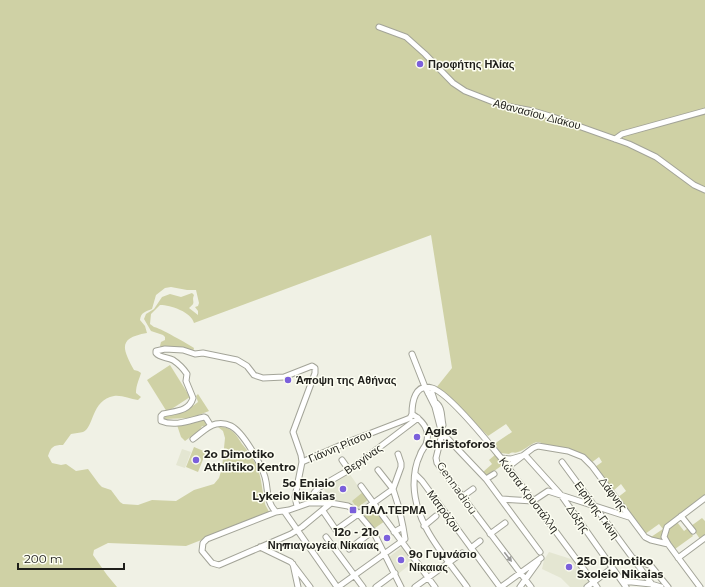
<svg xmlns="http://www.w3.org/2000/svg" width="705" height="587" viewBox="0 0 705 587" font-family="Montserrat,sans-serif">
	<rect width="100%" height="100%" fill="#f0f1e5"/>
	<!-- built -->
	<path fill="#e4e6d2" d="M182,449L191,452L185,468L176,465Z
		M349,473L369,502L357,510L332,502L323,488Z
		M402,547L413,562L398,574L389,557Z
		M549,552L574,560L590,581L582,587H570L561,578L542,569L544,560Z"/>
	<!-- green -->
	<path fill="#cfd1a5" d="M0,0H705V495L665,525C662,530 662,535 664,541L651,537L663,529L659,524L645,534L617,498L626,491L621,484L613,491L595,467L602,462L599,457L591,463L539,442C531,442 526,450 518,452C514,454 513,451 509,454L501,453L494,444L512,432L506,424L488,436L453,401L436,388L452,368L431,235L194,323C191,312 171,305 160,305L151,314L150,324L154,327C158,327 190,345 194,348L193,352L163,349L160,346L161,342L165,340V337L163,335L151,331L144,319L146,314L154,309L162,297L170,294L181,297L192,293L194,295C191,302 197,302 189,308L198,315V311L195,307L198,306L199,303L196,290H187L171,287L165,288L156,295L152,309C145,312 141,312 140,320L145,326L147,333C118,338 122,348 134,370L138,371L141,373C139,380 136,385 136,393L141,397L138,400C130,399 122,395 114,396C91,400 94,428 83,432C80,433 75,433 71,434L63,445C53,445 51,447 48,456L52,463L61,465L66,464L76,471L88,469L99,484L102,487L111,490L120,502L123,504L138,505L152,500L176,501L194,490L214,484L219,478L222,468L225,438L223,431L218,427C231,426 236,434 242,444C248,451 253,458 257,467C262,479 262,491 265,504C266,507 268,509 269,512L268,514L186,546L108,543L94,550L93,555L107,575L117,587H0Z
		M170,365L190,397L167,412L147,380Z
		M198,394L209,411L191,418L164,419L165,416C176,412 188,411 198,402L196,396Z
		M205,418L208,424L205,427L202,426L200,430L185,441L181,437L177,425Z
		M194,447L206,452L198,472L186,467Z
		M496,454L504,464L487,476L483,472L492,464L489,460Z
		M363,492L369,499L357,508L352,501Z
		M373,504L385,521L375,528L373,527L361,512Z
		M702,518L705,521V535L700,539L691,526Z
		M677,522L684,531L688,528L693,536L675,549L667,537V531Z"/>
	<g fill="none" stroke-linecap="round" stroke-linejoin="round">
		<defs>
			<path id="minor" d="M379,27L406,37L425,54L453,83L465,91L501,105L533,111L553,117L629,144L656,157L694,185L705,190
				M615,139L622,134L705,111
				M412,354L425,387L435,407L442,434L436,458L437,463L531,587
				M428,393H432L435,402C443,407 441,417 443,425
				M412,414C412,402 415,383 432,388C449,393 488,442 501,458L597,587
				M412,414C423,421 431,430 426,444C424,448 421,451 420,455C416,463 414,476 414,485C415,525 445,556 467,587
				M211,426L206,418L204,417C190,420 176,427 161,421V416L163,414C174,411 189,412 193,398L186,381L187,374C183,368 179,364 173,360C167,357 160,358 156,353V351L165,349L183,350L195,354L203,353L237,360L247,366L254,375L263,378L284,377L312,366L315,368V373L293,432L301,455L302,462
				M442,434L449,440L486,479L540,552
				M193,439C200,434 207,426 216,424C221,423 227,424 231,426C243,432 261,464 265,477C269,491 265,500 276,512
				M501,458L511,459L525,455L561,495L626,587
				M342,460L349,470
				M562,462L654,587
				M508,467L533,448L538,446L568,451L583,457L592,466L645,537L651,540L668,544
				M378,470L393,489L399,508L403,527L394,532
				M415,474L422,481L500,587
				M486,479L494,474
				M361,486L435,587
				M462,497L473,489
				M502,499L533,501L548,491L629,517
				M313,502L314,493L318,488L349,470L364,459L418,418
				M331,503L302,527L291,534L219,565L212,563L202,551L203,543L207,539L276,512L289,510L309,503H331L348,506L356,511L373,531L401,587
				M297,506L295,497L302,462L348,442L405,420L410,418L412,414
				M284,511L337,587
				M323,511L336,530L393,489L401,467V463L398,454
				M681,516L693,531
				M424,526L436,516
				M490,534L505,523
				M326,537L363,587
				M260,547L291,562L310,587
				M471,548L480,541
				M349,549L373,531
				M633,558L651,566L668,587
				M678,558L705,538
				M293,564L298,587
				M622,581L651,584L661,587
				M338,587L405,539L403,527
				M376,587L395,573
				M415,587L462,553
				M501,587L541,558
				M520,587L538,562
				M587,587L612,568
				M700,587L668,544L664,537L667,527L705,498"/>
		</defs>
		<!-- minor casing -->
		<use href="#minor" stroke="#a3a498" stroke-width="7"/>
		<!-- minor -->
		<use href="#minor" stroke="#fff" stroke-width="5"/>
	</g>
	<!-- one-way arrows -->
	<defs><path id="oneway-solid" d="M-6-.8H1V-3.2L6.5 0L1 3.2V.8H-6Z"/></defs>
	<use fill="#9a9a98" href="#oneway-solid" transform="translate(508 557) rotate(52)"/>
	<!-- markers -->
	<g fill="#7b60db" stroke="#fdfef2" stroke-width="1.5">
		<circle cx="420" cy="64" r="4"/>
		<circle cx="288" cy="380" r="4"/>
		<circle cx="417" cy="437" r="4"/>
		<circle cx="196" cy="460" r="4"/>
		<circle cx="343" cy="489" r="4"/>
		<rect x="349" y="506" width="8" height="8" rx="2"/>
		<circle cx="387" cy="538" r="4"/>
		<circle cx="401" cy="560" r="4"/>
		<circle cx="569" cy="567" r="4"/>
	</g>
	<g text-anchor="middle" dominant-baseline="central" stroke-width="3" stroke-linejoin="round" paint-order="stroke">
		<!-- poi labels -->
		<g font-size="11" font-weight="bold" fill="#1f1f1b" stroke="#fdfef2" text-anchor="start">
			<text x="428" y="64">Προφήτης Ηλίας</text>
			<text x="296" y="380">Άποψη της Αθήνας</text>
			<text x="425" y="431">Agios<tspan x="425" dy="13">Christoforos</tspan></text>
			<text x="204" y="454">2o Dimotiko<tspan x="204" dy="13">Athlitiko Kentro</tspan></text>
			<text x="335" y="483" text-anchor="end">5o Eniaio<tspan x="335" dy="13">Lykeio Nikaias</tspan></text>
			<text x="361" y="510">ΠΑΛ.ΤΕΡΜΑ</text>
			<text x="379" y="532" text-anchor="end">12ο - 21ο<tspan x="379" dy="13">Νηπιαγωγεία Νίκαιας</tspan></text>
			<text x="409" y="554">9ο Γυμνάσιο<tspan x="409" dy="13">Νίκαιας</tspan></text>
			<text x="577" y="561">25ο Dimotiko<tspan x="577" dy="13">Sxoleio Nikaias</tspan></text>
		</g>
		<!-- street labels -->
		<g font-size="11" fill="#1f1f1b" stroke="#fdfef2">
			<text transform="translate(537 114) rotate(15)">Αθανασίου Διάκου</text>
			<text transform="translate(340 446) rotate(-23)">Γιάννη Ρίτσου</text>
			<text transform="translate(363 459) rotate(-35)">Βεργίνας</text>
			<text transform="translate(457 488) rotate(55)">Gennadiou</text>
			<text transform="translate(613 494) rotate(53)">Δάφνης</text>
			<text transform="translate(529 495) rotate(53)">Κώστα Κρυστάλλη</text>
			<text transform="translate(597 510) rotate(54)">Ειρήνης Γκίνη</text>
			<text transform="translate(444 511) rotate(54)">Ματρόζου</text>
			<text transform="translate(578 519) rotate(55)">Δόξης</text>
		</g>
	</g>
	<!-- scale -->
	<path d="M18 563v6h106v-6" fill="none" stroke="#1f1f1b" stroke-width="2"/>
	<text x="24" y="563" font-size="12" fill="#1f1f1b" stroke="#fdfef2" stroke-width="3" paint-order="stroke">200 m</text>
</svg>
